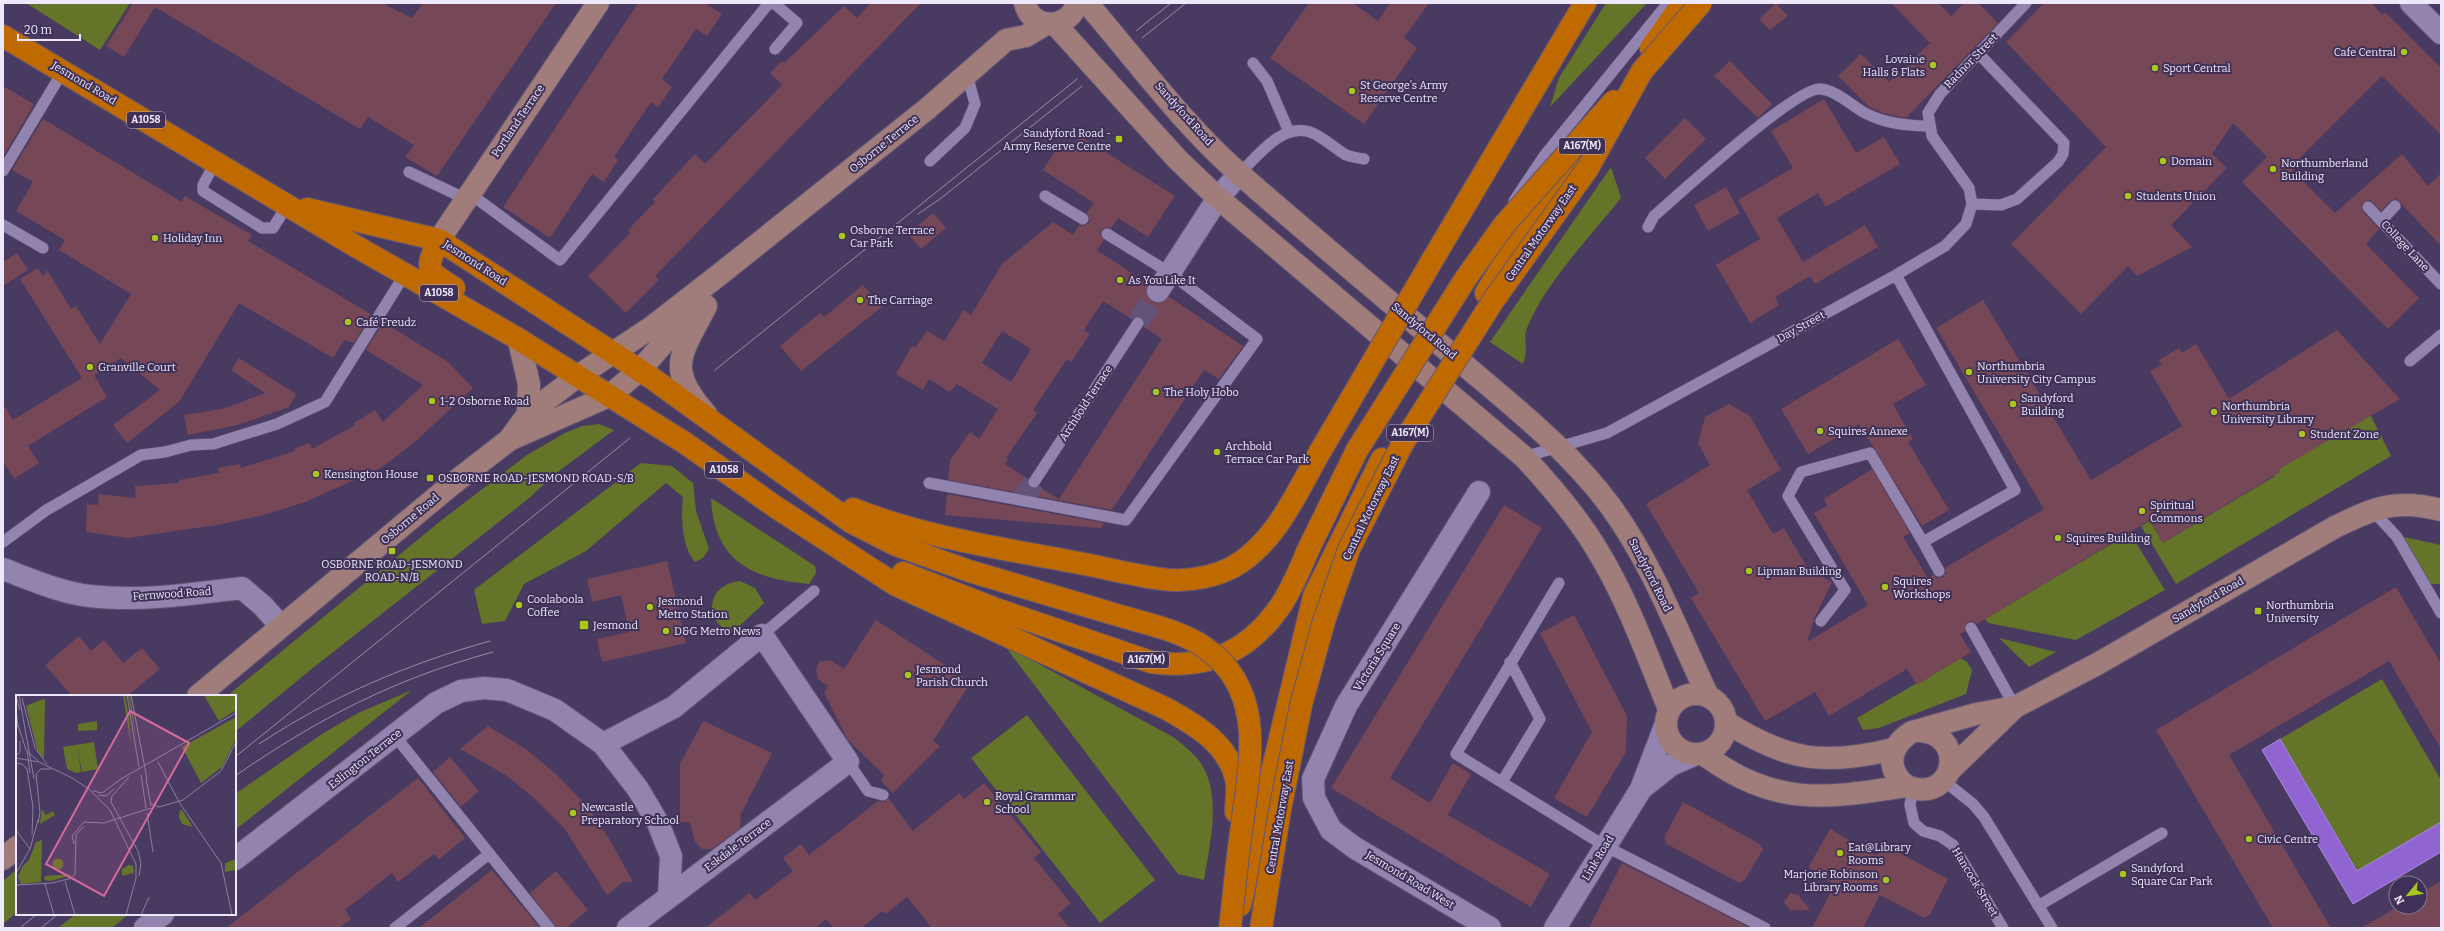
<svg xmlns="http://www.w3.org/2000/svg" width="2444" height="931" viewBox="0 0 2444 931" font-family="Bitter,serif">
	<rect width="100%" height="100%" fill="#493a62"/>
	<!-- green -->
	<path fill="#647428" d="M26,3H130L100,50Z
		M1606,3H1647L1550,107L1559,78Z
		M1611,167L1621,198C1591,236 1545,283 1527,328C1523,338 1529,350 1523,364L1490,342Z
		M2370,414L2391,456L2176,584L2141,526L2150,521L2163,543L2275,476L2265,460L2279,469Z
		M599,424L614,430L555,474L528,499L314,667L235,732V696H227L443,519L527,455L565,433L582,426Z
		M641,463L672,466L693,483L696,511L709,549L703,558L695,562C681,546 681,517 683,497L666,483L586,551L524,584L505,621L482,624L474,590Z
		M711,498L815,566L816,573L809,584C751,579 714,561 711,498Z
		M2130,533L2165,590L2076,640L1988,623L1985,619Z
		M2404,537L2441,545V586L2440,584H2431Z
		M740,581L755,588L764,603L732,633C702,621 707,584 740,581Z
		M1999,638L2056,652L2029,667Z
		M1004,645L1173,737C1181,743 1190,750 1196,757C1224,789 1210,842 1204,880L1178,874Z
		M1960,658L1967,662L1972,670L1966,694L1879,728L1863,730L1857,718Z
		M2382,679L2441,780V822L2358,871L2280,739Z
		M412,690L235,830V794L322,734L358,713Z
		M1027,715L1155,880L1100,923L971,758Z
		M17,869V912L3,924V881Z
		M76,914H129L112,928H58Z"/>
	<!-- water -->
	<path fill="#9065d1" stroke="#ac8cde" d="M2280,739L2357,871L2441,822V852L2353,904L2262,750Z"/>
	<!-- building -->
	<path fill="#764756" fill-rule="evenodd" d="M133,3H382L412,18L423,3H556L437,176L405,157L414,145L368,117L360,129L155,7L124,57L106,46Z
		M638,3H705L722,14L707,36L696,29L662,79L672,87L658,107L651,102L614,157L618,160L604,182L592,174L550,238L503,207Z
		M871,3H921L655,276L659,280L626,313L588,276L630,233L628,230L655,202L653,199L695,154L705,164L782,85L770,73L782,61L784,63L844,6L857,18Z
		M1309,3H1353L1378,21L1390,3H1429L1404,38L1417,48L1364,124L1270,58Z
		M1776,3L1788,16L1770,30L1759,19Z
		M1891,3H1938L1951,16L1964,3H1978L1998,23L1906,118L1883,113L1869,107L1838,76L1861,54L1889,82L1930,43Z
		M2044,3H2372L2382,15L2385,12L2441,68V135L2382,76L2290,168L2335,213L2402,154L2428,186L2441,173V246L2397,199L2390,201L2381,211L2370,200L2364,202L2361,205L2363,212L2379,229L2366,244L2419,298L2388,329L2242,182L2267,157L2233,123L2212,154L2227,168L2171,225L2192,247L2137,276L2128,266L2081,314L2011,244L2106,147L2006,42Z
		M1730,61L1772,104L1758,118L1714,76Z
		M3,86L34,104L3,157Z
		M1824,99L1856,153L1884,137L1900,164L1826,207L1818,193L1777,218L1803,262L1865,225L1878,247L1815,284L1810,276L1775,297L1779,305L1750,323L1716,265L1760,239L1738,200L1793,168L1771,131Z
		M1685,118L1706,139L1665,179L1645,158Z
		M43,119L182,202L185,196L252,235L248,241L369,313L371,315L354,343L344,340L333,358L239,303L179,402L127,443L113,425L160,390L121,358L94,375L107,397L28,446L39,463L14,479L3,461V404L13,420L82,378L20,279L38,268L43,277L47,270L71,309L76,306L100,344L131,294L59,250L65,240L16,211L33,182L12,170Z
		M1080,136L1175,196L1148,237L1118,218L1111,228L1107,227L1101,230L1100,234L1104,240L1097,250L1148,284L1146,291L1151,301L1158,303L1169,297L1243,346L1219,379L1204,370L1112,510L948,480L950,460L970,432L979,439L998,409L957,384L950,392L929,379L923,390L896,374L912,346L916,347L927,331L944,341L964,310L971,315L1002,264L1053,222L1073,235L1079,225L1083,226L1089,223L1090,219L1087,213L1094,203L1043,170L1060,143L1071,150ZM1103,301L1132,319L1135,317H1141L1144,320V327L1162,339L1059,499L1039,487L1034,489L1030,488L1028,479L1005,464L1008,459L1006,458L1037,413L1033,410L1067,359L1071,362L1090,334L1084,330ZM1002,331L1031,349L1011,382L982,363Z
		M1726,187L1740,213L1708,231L1694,205Z
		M933,213L946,228L921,249L908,234Z
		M17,253L28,270L3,286V262Z
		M863,285L882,307L801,371L780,346L820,313L824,317Z
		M1983,300L2091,480L2182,426L2150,371L2162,364L2159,360L2179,348L2182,353L2196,344L2229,399L2337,330L2400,399L2279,469L2280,472L2163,543L2150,520L1977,624L1972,621L1967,622L1965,631L1960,634L1971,652L1917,685L1907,669L1829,716L1815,692L1765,721L1691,598L1699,593L1646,504L1710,465L1698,443L1705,417L1729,404L1750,416L1781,470L1747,490L1773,534L1784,528L1808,569L1832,582L1815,617L1807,642L1868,605L1814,513L1827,506L1824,499L1872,469L1910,533L1903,537L1928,578L1933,575L1938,578L1943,577L1946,572L1945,568L2044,509L1936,328Z
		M383,322L448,362L473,388L416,441L381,468L305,502L264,515L217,525L128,538L86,532L87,504L98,505L99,494L136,498L135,486L179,483V480L219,473L218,468L240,464L241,468L295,451L294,449L309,443L312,449L355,425L354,423L375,410L383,422L423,385L366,350Z
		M1898,339L1926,385L1893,404L1913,439L1908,442L1949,510L1922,526L1859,424L1808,454L1781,409Z
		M239,358L296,394L289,407L238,425L188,435L184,415L226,408L265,393L231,370Z
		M947,494L1104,523L1101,528L945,515Z
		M1504,505L1542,528L1390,778L1430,803L1453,763L1471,774L1448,815L1550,874L1531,907L1331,788Z
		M667,561L686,643L602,662L597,639L629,632L621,595L592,602L587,579Z
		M2396,587L2441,664V749L2389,661L2229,755L2331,928H2273L2156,730Z
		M1574,615L1627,716L1626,752L1587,817L1554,798L1592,732L1540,633Z
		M876,620L971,682L933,741L940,746L893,793L881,781L884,775L848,740L824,693L828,686L818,679L816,670L819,662L830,660L844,669Z
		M79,636L91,651L104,640L123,663L142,648L160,669L127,696H72L45,665Z
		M703,721L772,753L741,814L740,828L712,849H702L695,842L690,822H680V764Z
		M488,726L527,750L557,775L589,808L611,842L633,882H623L607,895L564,828L535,799L507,776L460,749Z
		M450,757L479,791L461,807L433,772Z
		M418,778L465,838L439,859L434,854L398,882L392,873L345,910L351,919L339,928H226Z
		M984,783L1041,852L1034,858L1071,903L1058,914L1070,928H932L907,897L886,914L883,911L861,928H834L826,919L815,928H705L750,893L755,900L793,871L783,858L801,844L809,855L878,801L884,802L889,799L913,831L959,793L964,799Z
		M1683,802L1758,843L1763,849L1745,880L1739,883L1667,844L1664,838Z
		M1830,829L1875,855L1890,848L1948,879L1930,915L1924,918L1880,895L1863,928H1812L1835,884L1811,872L1809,866Z
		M1622,863L1719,912L1750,928H1589Z
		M492,870L540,928H419Z
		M556,871L588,910L566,928H556L530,893Z
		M2441,881V928H2361L2397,907H2420V893Z
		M1790,893L1798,895L1810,910H1790L1784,902Z"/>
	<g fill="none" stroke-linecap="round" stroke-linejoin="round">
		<!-- street-tunnel -->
		<path stroke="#625479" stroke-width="22" stroke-dasharray="22 11" stroke-linecap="butt" d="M1138,323L1158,291
			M1022,501L1034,482"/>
		<defs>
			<path id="lane" d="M774,3L797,23L775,49
				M1253,63L1267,81L1289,132
				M216,161L203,185V191L262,228H273L288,204
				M930,161L965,128L975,104L967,75
				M3,171L63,71
				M409,172L466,199
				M1239,174C1257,157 1281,123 1310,132C1322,136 1334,148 1346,155C1351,157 1358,158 1364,159
				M469,193L560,260L769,3
				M1045,196L1083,219
				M1514,201L1544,156L1668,3
				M1972,204L2001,205L2017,199L2058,162L2063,154L2064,143L1978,53
				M2368,207L2441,284
				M2381,221L2395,206
				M3,225L43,248
				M1648,227L1654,216C1678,195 1796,87 1820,89C1836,90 1852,106 1865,113C1886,124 1908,126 1930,126
				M2410,361L2441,335
				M1524,457L1607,433L1896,275L1945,246L1966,224L1972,204L1969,188L1932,136L1928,113L1940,94L2026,3
				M1034,482L1138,323
				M929,483L1126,520L1257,339L1170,273L1107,234
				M2372,510L2397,537L2441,613
				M3,542L45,511L141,455L165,452L191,445L213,444L277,424L325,402L405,274
				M1923,542L1939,571
				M1559,583L1456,754L1605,846L1765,928
				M1821,621L1845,590L1788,496L1801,472L1870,453L1923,542L2015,490L1896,275
				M1971,628L2015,707
				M762,635L814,591
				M395,736L549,928
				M848,762L868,791L883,795
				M1943,780L1973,804L1984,817L2052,928
				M1502,782L1540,719L1510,662
				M1913,788L1910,805L1914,823L1923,831L1940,836L1953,845L2003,928
				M2038,906L2162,833
				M395,928L489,854"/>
			<path id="street" d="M2411,3L2441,33
				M1158,291L1218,198L1239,174
				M1479,492L1346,706L1313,779L1314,798L1331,830L1355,848L1490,928
				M3,569C30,579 61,593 90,596C141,602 192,594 242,588L263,606L281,626
				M603,744L674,707L762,635L848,762L628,928
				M1642,788L1671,765L1694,755
				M235,859L436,703L461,691L484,688L507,690L555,710L603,744L638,789L658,823L671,856L669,896
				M145,928L163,914
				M1555,928L1641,789L1665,726"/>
			<path id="secondary" d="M1025,3C1031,31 1070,30 1077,3
				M1087,3C1137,61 1184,126 1242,176C1314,239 1389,301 1462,363C1515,408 1570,451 1611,507C1653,565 1678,633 1708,696
				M1055,24L1178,160L1218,198L1524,457C1551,486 1576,515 1596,548C1627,598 1647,655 1669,709
				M439,240L598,3
				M519,341L529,384L528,414
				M706,414C665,368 681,355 706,306
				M509,440L528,414L578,376L652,327L724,271L927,109L1006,40L1026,36L1046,24
				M1666 724a30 30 0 1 1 60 0a30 30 0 1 1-60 0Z
				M198,696L451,485L509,440L609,396L640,370L698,304
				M1726,722C1787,761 1824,766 1894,749
				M1920,731C1965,734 1957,795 1917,789C1909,788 1901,783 1897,776C1886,759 1896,741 1912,732L1976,714L2015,707L2099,663L2335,527C2374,508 2396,498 2441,510
				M1703,754C1776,807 1823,799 1907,786
				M1949,771L2015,707
				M3,859L17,847"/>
			<path id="highway" d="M3,36L357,247L515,337L685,443L777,508L896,585L1165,708C1196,725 1231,745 1237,784C1238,792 1236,803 1236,812
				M1651,48L1683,3
				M307,209L439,240L653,379L851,522L896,545L969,571L1124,617
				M439,240C424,271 427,270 454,288
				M1433,259L1585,3
				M1486,293L1544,199L1570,163
				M853,509C923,537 1000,548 1074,562C1104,567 1141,578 1172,580C1192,581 1216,576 1233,567C1277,542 1297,491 1321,450
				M903,573L996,609L1151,662C1206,670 1247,653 1279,608C1292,590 1300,568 1309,548C1325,516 1341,483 1357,450
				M1240,905L1314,596L1382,459"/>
		</defs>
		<!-- lane casing -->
		<use href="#lane" stroke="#615575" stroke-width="12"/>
		<!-- street casing -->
		<use href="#street" stroke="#615575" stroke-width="24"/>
		<!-- secondary casing -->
		<use href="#secondary" stroke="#615575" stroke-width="24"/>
		<!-- highway casing -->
		<use href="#highway" stroke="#615575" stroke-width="24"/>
		<!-- lane -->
		<use href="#lane" stroke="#9283af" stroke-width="11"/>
		<!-- street -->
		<use href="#street" stroke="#9283af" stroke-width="22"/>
		<!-- secondary -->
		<use href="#secondary" stroke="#a07c7a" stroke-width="22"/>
		<!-- highway -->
		<use href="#highway" stroke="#bf6a00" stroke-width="22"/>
		<!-- tram -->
		<path stroke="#978dab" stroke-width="1" d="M1136,31L1171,3
			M1142,38L1186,3
			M918,214L940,199L1082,86
			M715,370L1077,79
			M259,744C330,697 407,664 490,641
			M235,757L630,438
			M235,776C319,718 394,679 493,652
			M20,928L37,914
			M41,928L58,914"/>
		<defs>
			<path id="highway-bridge" d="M1321,450L1433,259
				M1357,450L1466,278L1504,225L1614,101
				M1124,617C1151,625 1181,631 1204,647C1267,690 1250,762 1242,825C1237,859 1234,894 1230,928
				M1261,928L1280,810L1301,705L1324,621L1349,549L1403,443L1493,301L1588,168L1642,71L1701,3"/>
		</defs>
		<!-- highway-bridge casing -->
		<use href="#highway-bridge" stroke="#615575" stroke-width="24" stroke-linecap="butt"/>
		<!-- highway-bridge -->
		<use href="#highway-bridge" stroke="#bf6a00" stroke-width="22"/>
	</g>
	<!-- markers -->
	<g fill="#aac719" stroke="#3e3056" stroke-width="1.5">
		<circle cx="2404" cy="52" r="4"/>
		<circle cx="1933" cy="65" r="4"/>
		<circle cx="2155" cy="68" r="4"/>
		<circle cx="1352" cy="91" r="4"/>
		<rect x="1115" y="135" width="8" height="8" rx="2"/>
		<circle cx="2163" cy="161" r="4"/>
		<circle cx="2273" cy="169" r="4"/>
		<circle cx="2128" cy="196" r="4"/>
		<circle cx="842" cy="236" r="4"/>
		<circle cx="155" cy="238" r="4"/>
		<circle cx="1120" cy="280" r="4"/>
		<circle cx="860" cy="300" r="4"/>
		<circle cx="348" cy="322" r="4"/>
		<circle cx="90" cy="367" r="4"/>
		<circle cx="1969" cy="372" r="4"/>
		<circle cx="1156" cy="392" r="4"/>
		<circle cx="432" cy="401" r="4"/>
		<circle cx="2013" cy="404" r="4"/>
		<circle cx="2214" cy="412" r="4"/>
		<circle cx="1820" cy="431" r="4"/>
		<circle cx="2302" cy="434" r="4"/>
		<circle cx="1217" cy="452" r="4"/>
		<circle cx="316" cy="474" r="4"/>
		<rect x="426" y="474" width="8" height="8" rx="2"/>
		<circle cx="2142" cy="511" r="4"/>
		<circle cx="2058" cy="538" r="4"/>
		<rect x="388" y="547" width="8" height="8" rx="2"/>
		<circle cx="1749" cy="571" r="4"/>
		<circle cx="1885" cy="587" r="4"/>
		<circle cx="519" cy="605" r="4"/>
		<circle cx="650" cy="607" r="4"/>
		<rect x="2254" y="607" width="8" height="8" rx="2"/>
		<rect x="579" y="620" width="10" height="10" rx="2"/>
		<circle cx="666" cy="631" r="4"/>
		<circle cx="908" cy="675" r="4"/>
		<circle cx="987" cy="802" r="4"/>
		<circle cx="573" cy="813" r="4"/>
		<circle cx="2249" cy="839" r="4"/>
		<circle cx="1840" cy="853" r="4"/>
		<circle cx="2123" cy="874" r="4"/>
		<circle cx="1886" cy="880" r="4"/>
	</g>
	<g text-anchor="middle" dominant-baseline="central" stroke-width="4" stroke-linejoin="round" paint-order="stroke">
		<!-- shield labels -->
		<g fill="#3e3056" stroke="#b9b1ca" stroke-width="1">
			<rect x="127" y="112" width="38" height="16" rx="3"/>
			<rect x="1559" y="138" width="46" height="16" rx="3"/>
			<rect x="420" y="285" width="38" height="16" rx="3"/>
			<rect x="1387" y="425" width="46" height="16" rx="3"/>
			<rect x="705" y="462" width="38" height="16" rx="3"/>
			<rect x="1123" y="652" width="46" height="16" rx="3"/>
		</g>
		<g font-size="10" font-weight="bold" fill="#eee8fc">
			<text x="146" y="120">A1058</text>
			<text x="1582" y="146">A167(M)</text>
			<text x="439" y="293">A1058</text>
			<text x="1410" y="433">A167(M)</text>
			<text x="724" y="470">A1058</text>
			<text x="1146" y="660">A167(M)</text>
		</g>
		<!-- poi labels -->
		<g font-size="11" fill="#eee8fc" stroke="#3e3056" text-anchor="start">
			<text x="2396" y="52" text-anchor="end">Cafe Central</text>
			<text x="1925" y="59" text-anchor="end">Lovaine<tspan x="1925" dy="13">Halls &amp; Flats</tspan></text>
			<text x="2163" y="68">Sport Central</text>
			<text x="1360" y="85">St George's Army<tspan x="1360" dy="13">Reserve Centre</tspan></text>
			<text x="1111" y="133" text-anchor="end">Sandyford Road -<tspan x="1111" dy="13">Army Reserve Centre</tspan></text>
			<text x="2171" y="161">Domain</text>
			<text x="2281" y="163">Northumberland<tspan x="2281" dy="13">Building</tspan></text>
			<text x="2136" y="196">Students Union</text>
			<text x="850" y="230">Osborne Terrace<tspan x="850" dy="13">Car Park</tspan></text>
			<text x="163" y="238">Holiday Inn</text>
			<text x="1128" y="280">As You Like It</text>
			<text x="868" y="300">The Carriage</text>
			<text x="356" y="322">Café Freudz</text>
			<text x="1977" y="366">Northumbria<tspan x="1977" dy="13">University City Campus</tspan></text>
			<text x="98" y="367">Granville Court</text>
			<text x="1164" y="392">The Holy Hobo</text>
			<text x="2021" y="398">Sandyford<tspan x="2021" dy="13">Building</tspan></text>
			<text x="440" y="401">1-2 Osborne Road</text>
			<text x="2222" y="406">Northumbria<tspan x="2222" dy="13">University Library</tspan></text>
			<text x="1828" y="431">Squires Annexe</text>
			<text x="2310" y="434">Student Zone</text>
			<text x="1225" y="446">Archbold<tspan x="1225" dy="13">Terrace Car Park</tspan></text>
			<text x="324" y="474">Kensington House</text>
			<text x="438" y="478">OSBORNE ROAD-JESMOND ROAD-S/B</text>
			<text x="2150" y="505">Spiritual<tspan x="2150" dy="13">Commons</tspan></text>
			<text x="2066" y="538">Squires Building</text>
			<text x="392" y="564" text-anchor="middle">OSBORNE ROAD-JESMOND<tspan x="392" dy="13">ROAD-N/B</tspan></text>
			<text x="1757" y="571">Lipman Building</text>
			<text x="1893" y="581">Squires<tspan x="1893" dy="13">Workshops</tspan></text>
			<text x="527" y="599">Coolaboola<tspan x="527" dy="13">Coffee</tspan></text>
			<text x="658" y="601">Jesmond<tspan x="658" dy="13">Metro Station</tspan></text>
			<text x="2266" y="605">Northumbria<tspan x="2266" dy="13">University</tspan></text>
			<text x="593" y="625">Jesmond</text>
			<text x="674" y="631">D&amp;G Metro News</text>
			<text x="916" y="669">Jesmond<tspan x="916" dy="13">Parish Church</tspan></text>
			<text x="995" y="796">Royal Grammar<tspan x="995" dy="13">School</tspan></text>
			<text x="581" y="807">Newcastle<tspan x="581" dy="13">Preparatory School</tspan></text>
			<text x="2257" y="839">Civic Centre</text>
			<text x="1848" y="847">Eat@Library<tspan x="1848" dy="13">Rooms</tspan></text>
			<text x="2131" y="868">Sandyford<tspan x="2131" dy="13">Square Car Park</tspan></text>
			<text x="1878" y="874" text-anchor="end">Marjorie Robinson<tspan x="1878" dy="13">Library Rooms</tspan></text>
		</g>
		<!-- street labels -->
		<g font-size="11" fill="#eee8fc" stroke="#3e3056">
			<text transform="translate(1971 61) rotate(-46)">Radnor Street</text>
			<text transform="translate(84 83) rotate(31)">Jesmond Road</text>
			<text transform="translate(1184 114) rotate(48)">Sandyford Road</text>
			<text transform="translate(518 121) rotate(-56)">Portland Terrace</text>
			<text transform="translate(884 144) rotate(-39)">Osborne Terrace</text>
			<text transform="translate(1541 233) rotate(-55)">Central Motorway East</text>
			<text transform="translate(2405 246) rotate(47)">College Lane</text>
			<text transform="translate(475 263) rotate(33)">Jesmond Road</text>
			<text transform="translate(1801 327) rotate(-29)">Day Street</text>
			<text transform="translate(1424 331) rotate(40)">Sandyford Road</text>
			<text transform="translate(1086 403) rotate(-57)">Archbold Terrace</text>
			<text transform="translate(1371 508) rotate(-64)">Central Motorway East</text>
			<text transform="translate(410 519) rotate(-40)">Osborne Road</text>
			<text transform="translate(1650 575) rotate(63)">Sandyford Road</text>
			<text transform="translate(172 594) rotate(-4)">Fernwood Road</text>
			<text transform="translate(2208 600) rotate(-30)">Sandyford Road</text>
			<text transform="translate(1377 657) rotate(-58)">Victoria Square</text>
			<text transform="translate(365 759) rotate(-38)">Eslington Terrace</text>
			<text transform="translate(1280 817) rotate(-80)">Central Motorway East</text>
			<text transform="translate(738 845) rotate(-37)">Eskdale Terrace</text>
			<text transform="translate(1598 858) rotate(-59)">Link Road</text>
			<text transform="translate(1410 880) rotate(31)">Jesmond Road West</text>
			<text transform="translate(1975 882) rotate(59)">Hancock Street</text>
		</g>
	</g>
	<!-- overview -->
	<g transform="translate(16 695)">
		<rect width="220" height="220" fill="#493a62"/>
		<path d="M107,0H109L113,23L115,50ZM112,0H114L124,71L120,44ZM188,0H220V15L203,26ZM27,4L29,5L28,63L22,58L10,11ZM220,22V44L206,72L185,88L166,52ZM81,26V35L62,36V29ZM78,47L82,74L66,77L61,52L65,77L60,78L51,74L47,52ZM26,114L30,120L37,116L39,120L24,129ZM164,115H166L177,132L166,129L163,122ZM26,145L25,187L5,189L2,182L6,172L13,165L20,147ZM36.5 169a5.5 5.5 0 1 1 11 0a5.5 5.5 0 1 1-11 0ZM220,164V175L209,177V168ZM113,170L117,171L118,178L106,181V174ZM44,180H56L35,186L28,185L29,181Z" fill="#647428"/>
		<path fill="none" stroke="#8b80a0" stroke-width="1" d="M3,0L18,84M111,0L123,72M115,0L131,84M0,1L4,15M6,3L19,53L31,69M0,14L2,32M2,30L10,55L22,66M11,55L14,78M0,61L4,57V46M0,63L23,67L56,83L73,94L94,115L120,169V183L110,220M142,67L163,107L205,168L216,220M0,68L6,69L11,74L17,112M125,80L130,113M113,82L96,101L95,107L122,156L125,168L123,181M130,83L135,111M77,96L86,98L105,84L220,18M82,100L90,101L98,94M135,109L143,112L167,105L205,76L220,47M131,118L137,157M22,128L24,118L20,79L25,74H35M0,135L14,154M16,140L17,111M58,149L56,141L68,127L88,128L135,113M0,178L14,154L22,125M49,186L59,220M29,189L38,220M0,190L36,188L56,183L59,179L60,140L68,131M125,220L133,202"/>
		<path fill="#d46b9b" fill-opacity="0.15" stroke="#d46b9b" stroke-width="2" d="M114,16L173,48L88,201L30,169Z"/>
		<rect width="220" height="220" fill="none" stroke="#eee8fc" stroke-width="2"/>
	</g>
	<!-- border -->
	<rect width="2444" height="931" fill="none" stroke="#eee8fc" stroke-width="8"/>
	<!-- north arrow -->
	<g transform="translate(2408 895) rotate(241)"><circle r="19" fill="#3e3056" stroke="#847a98"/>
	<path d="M0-3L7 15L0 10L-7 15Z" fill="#aac719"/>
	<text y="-6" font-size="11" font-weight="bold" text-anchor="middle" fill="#eee8fc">N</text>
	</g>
	<!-- scale -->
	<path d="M18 34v6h62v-6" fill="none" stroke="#eee8fc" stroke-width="2"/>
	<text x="24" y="34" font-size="12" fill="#eee8fc" stroke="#3e3056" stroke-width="3" paint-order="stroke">20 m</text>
</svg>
